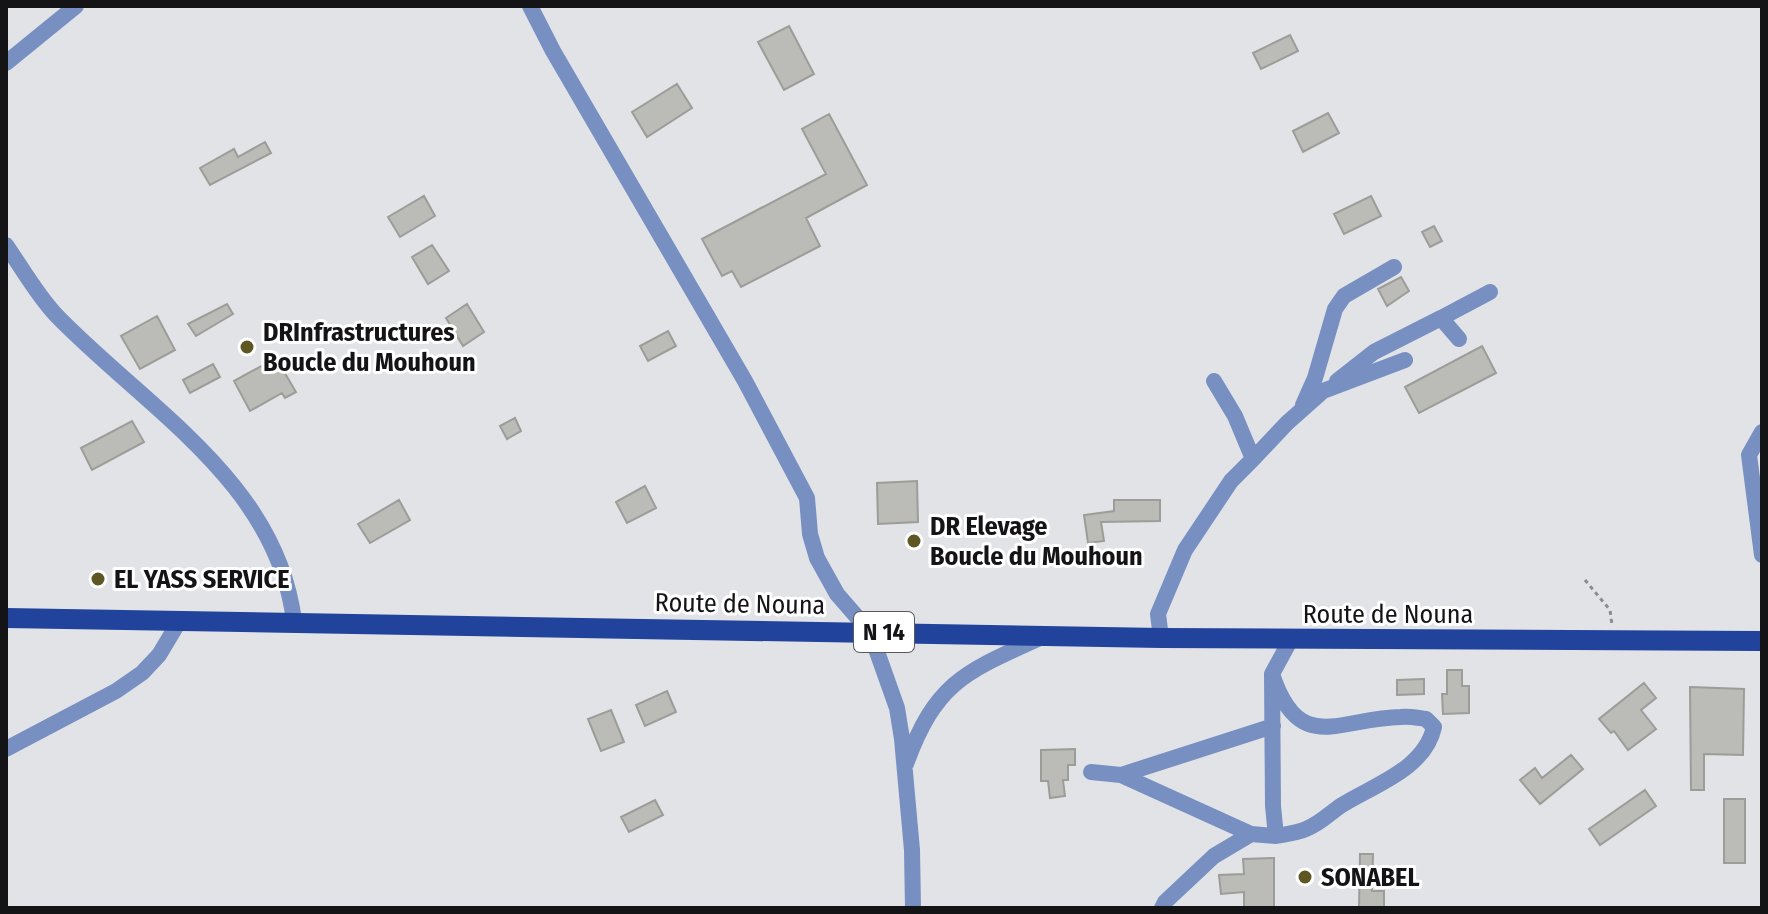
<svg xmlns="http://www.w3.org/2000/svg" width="1768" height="914" viewBox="0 0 1768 914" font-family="'Fira Sans Condensed',sans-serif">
	<rect width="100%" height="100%" fill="#e1e3e7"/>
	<!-- building -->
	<path fill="#bbbbb7" stroke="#9c9c98" stroke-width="2" d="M789,26L814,74L784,90L758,42Z
		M1290,35L1298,51L1261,69L1253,53Z
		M677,84L692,108L647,137L632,112Z
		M1328,113L1339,133L1303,152L1293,131Z
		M829,114L867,185L806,218L820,246L741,287L732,271L722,276L702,239L826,174L802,129Z
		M265,142L271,153L210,185L200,168L234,149L238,157Z
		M424,196L435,216L400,237L388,217Z
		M1371,196L1381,216L1344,234L1334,214Z
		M1434,226L1442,241L1430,247L1422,232Z
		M432,245L449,271L428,284L412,257Z
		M1401,277L1409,291L1387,306L1378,289Z
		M227,304L233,314L196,336L188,324Z
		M467,304L484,332L463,346L446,318Z
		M157,316L175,350L140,369L121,336Z
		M668,331L676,346L648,361L640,346Z
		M1482,346L1496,373L1419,413L1405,387Z
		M276,358L296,392L285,398L282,393L250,411L234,381Z
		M213,364L220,377L190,393L183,380Z
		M515,418L521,431L507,439L500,426Z
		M132,421L144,442L92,470L81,448Z
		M917,481L918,522L878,524L877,483Z
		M645,486L656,508L627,523L616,502Z
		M399,500L410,520L370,543L358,524Z
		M1114,500H1160V521L1101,522L1104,541L1088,543L1084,515L1114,511Z
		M1447,670H1462V686H1469V713L1443,714L1442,694H1447Z
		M1424,679V694L1397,695V680Z
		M1644,683L1656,698L1641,710L1656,729L1628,750L1614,731L1611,733L1599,719Z
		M1690,687L1744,689L1743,755L1704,754V790H1691Z
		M667,691L676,712L645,726L636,705Z
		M611,710L624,742L601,751L588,719Z
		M1075,749V765H1068V780H1063L1065,796L1050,798L1048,781H1041V750Z
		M1571,755L1583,769L1540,804L1520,780L1535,768L1542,778Z
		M1645,790L1656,806L1600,845L1589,829Z
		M1724,799H1745V863H1724Z
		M655,800L663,815L629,832L621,817Z
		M1360,854H1373L1372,891H1384V908H1359Z
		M1274,858V908H1244V892L1221,894L1219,875L1244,874L1243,859Z"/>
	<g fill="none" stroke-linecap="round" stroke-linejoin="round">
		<!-- path -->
		<path stroke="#8b8c8f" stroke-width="3" stroke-dasharray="4 4" stroke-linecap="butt" d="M1585,580L1610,610L1612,625"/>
		<!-- minor -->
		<path stroke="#778fc1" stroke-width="16" d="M530,6L553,51L745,381L807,498L810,534L817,558L837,594L870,632L897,708L902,739L912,850L913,908
			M6,63L76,6
			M6,245C22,268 37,295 56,315C146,408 277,482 294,621
			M1441,318L1490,292
			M1337,381L1374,352L1441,318L1459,339
			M1303,405L1315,378L1335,309L1344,296L1394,267
			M1762,432L1749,455L1762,555
			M1253,459L1287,423L1323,391L1405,360
			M1161,638L1158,614L1185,550L1231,481L1253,459L1235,416L1214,381
			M1272,674C1299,756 1339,718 1401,717C1409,716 1418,718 1426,719L1434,727C1425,769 1374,785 1342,805C1331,812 1320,824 1306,829C1297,833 1286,834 1276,836L1273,806L1272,674L1291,639
			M6,749L116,691L142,673L159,655L180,620
			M906,764C936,682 965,672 1040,638
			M1091,772L1121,775L1273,726
			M1121,775L1251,834
			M1162,908L1165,902L1214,856L1251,834L1276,836"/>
		<!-- major -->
		<path stroke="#22439c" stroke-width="20" d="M6,618L1161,638L1762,641"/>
	</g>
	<!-- markers -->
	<g fill="#5e5723" stroke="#fff" stroke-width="3">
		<circle cx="247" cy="347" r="8"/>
		<circle cx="914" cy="541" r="8"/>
		<circle cx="98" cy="579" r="8"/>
		<circle cx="1305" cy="877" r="8"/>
	</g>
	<g text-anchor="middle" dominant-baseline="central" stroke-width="6" stroke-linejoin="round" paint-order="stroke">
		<!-- shield labels -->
		<rect fill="#fff" stroke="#5a5a5c" stroke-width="2" x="854" y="612" width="60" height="40" rx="6"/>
		<g font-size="24" font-weight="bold" fill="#141416">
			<text x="884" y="632">N 14</text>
		</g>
		<!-- poi labels -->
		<g font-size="26" font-weight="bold" fill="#141416" stroke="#fff" text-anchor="start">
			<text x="263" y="332">DRInfrastructures<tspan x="263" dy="30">Boucle du Mouhoun</tspan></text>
			<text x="930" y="526">DR Elevage<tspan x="930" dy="30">Boucle du Mouhoun</tspan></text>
			<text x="114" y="579">EL YASS SERVICE</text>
			<text x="1321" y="877">SONABEL</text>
		</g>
		<!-- street labels -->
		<g font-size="26" fill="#141416" stroke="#fff">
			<text transform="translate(740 604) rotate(1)">Route de Nouna</text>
			<text x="1388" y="614">Route de Nouna</text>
		</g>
	</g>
	<!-- border -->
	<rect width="1768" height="914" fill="none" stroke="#141416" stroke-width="16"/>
</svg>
